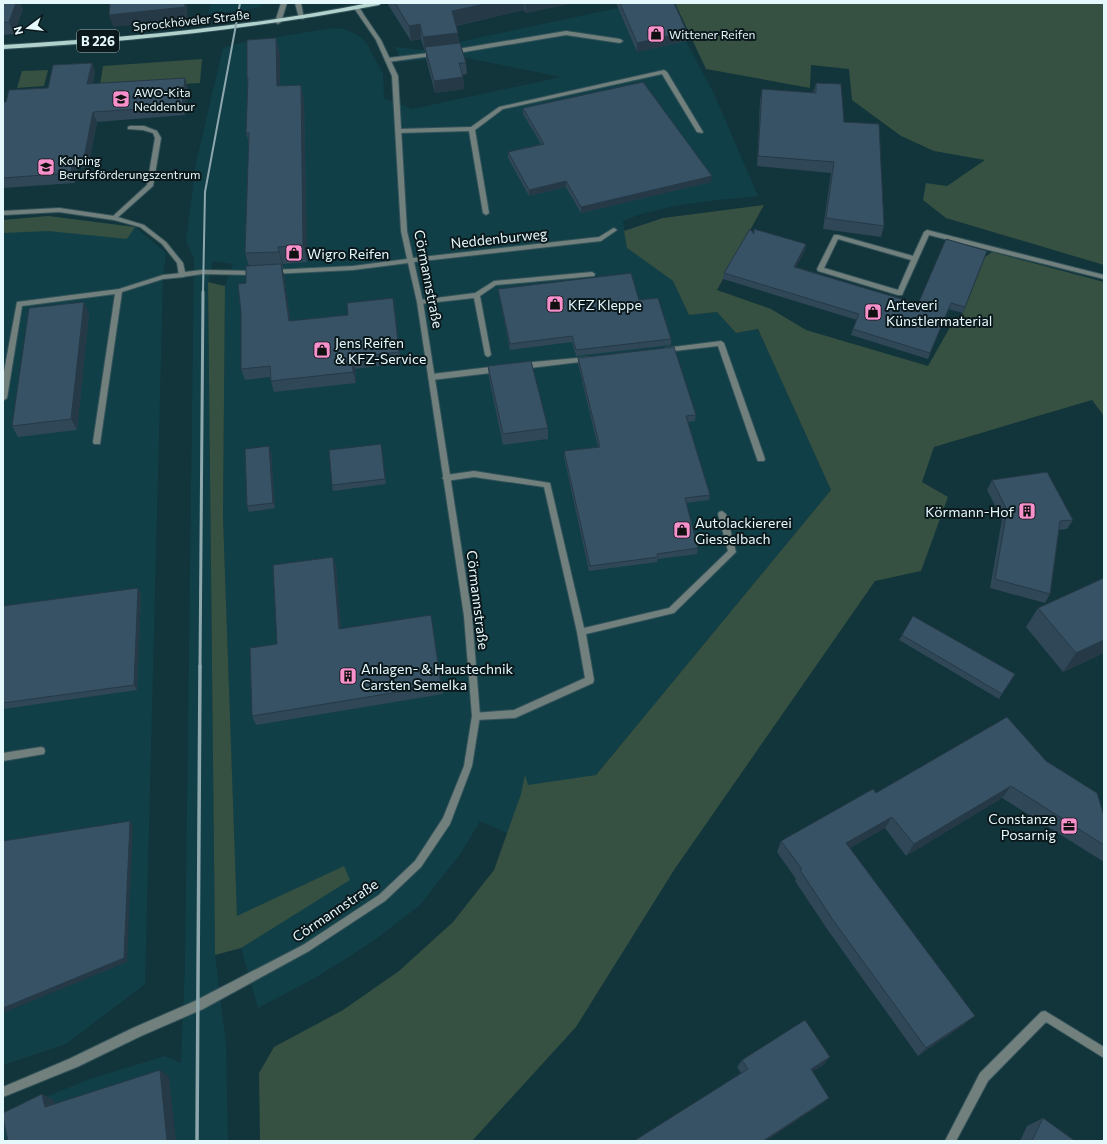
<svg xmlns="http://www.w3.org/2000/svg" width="1107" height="1144" viewBox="0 0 1107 1144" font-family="Commissioner,sans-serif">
	<rect width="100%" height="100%" fill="#12343b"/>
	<!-- built -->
	<path fill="#113f48" d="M211,3H266L259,7L246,10L208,14Z
		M641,3L686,41L714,94L758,196L709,201L674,206L641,214L623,221L627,248L673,281L689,315L717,312L736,333L758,329L831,490L596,775L507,833L480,821L461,853L420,905L372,942L315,978L258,1008L241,948L237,917L223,516L225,286L233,264L213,261L208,282L215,955L226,1045L228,1141H3V1114L90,1079L165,1056L181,1063L185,964L194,259L186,241L196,163L223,48L240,43L333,28L344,29L358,35L366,42L383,74L384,98L412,109L561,77L457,56L403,62L395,47L422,50Z
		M48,216L135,227L166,253L163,277L145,984L66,1044L3,1065V220Z"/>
	<!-- green -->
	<path fill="#365041" d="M675,3H1104V265L946,218L923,200L926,183L947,186L985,160L934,151L901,136L852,100L849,69L811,65L810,88L706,69Z
		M202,59L200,83L170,85H100L103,66Z
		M48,70L44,86L17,88L22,71Z
		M764,205L717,290L771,309L806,330L928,366L953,322L963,313L985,257L992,252L1104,282V416L1092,400L934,447L922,482L948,497L921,571L875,581L674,870L576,1027L472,1141H260L259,1073L274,1047L343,1010L399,971L453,922L494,870L521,794L525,775L528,785L596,775L831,490L758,329L736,333L717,312L689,315L673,281L627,248L624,231L663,218Z
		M48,216L135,227L127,239L48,231L3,233V220Z
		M208,282L225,286L223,516L237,916L344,866L350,880L241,948L215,955Z"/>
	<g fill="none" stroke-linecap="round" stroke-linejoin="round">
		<defs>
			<path id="lane" d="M295,3H301L304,19L299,18Z
				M566,31L620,39L623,41L620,43L566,35L452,54L449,52L452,50Z
				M437,52L440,54L439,55L388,62L385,60L388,58Z
				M664,70L667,72L703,132L702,133L697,132L662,74L503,109L475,130L489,213L486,215L483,213L469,131L398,133L395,131L398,129L471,127L499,107Z
				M130,126H144L157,131L161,138L153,186L116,219L114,220L111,218L112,217L147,185L155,138L153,133L143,130L128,129V127Z
				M927,230L1104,275V279L929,235L902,295H898L818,271L817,269L834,235H838L913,256L924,232ZM838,239L911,260L898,290L824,268Z
				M592,272L595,274L594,276L496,285L480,296L491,355L488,357L485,355L474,298L420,304L417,302L420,300L475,293L494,281Z
				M182,273H184V277L163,279L122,292L100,444H94L93,442L115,294L22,306L7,398L3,401V377L17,302L119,289L163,275Z
				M721,341L724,343L765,459L764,461H758L757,459L718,346L665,352L662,350L665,348Z
				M588,357L591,359L588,361L522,369L519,366L522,363Z
				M499,366L503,369L499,372L432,380L428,377L432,374Z
				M474,471L550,483L584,628L669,608L728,551L718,514L719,512L722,511L726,514L736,552L674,613L586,634L594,680L593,683L515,718L476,720L473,719L472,716L473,713L514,710L585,678L577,632L544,487L474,477L446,481L442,478L446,475Z
				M41,747L44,748L45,751L44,754L3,761V753Z"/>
			<path id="street" d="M281,3H287L281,22L278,24L275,22Z
				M357,6L359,7L364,15L381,40L398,76L407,231L413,258L599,237L612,229L614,228L617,230L601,241L414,262L423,302L472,616L480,716L472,766L450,824L421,867L385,901L309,951L203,1009L141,1036L77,1067L3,1097V1087L69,1059L133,1028L195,1001L303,945L379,895L415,861L443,818L464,766L472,716L464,616L417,302L408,263L353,270L272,274L269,272L272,270L353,266L407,259L401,231L392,76L376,40L354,8Z
				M59,208L114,216L144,225L166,242L183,263L185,272L202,270L257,271L260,273L257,275L202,274L182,277L179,275L177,263L162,244L140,227L114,220L59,212L3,215V211Z
				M1045,1011L1104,1047V1058L1046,1022L988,1081L956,1141H945L980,1073L1041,1012Z"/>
			<path id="primary" d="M369,3H382L379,5C255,29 130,42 3,49V45C126,38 248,27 369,3Z"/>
		</defs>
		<!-- lane casing -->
		<use href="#lane" stroke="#34535a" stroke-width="2"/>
		<!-- street casing -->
		<use href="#street" stroke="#34535a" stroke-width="2"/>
		<!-- primary casing -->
		<use href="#primary" stroke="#34535a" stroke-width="2"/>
		<!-- lane -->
		<use href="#lane" fill="#71807d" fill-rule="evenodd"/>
		<!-- street -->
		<use href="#street" fill="#71807d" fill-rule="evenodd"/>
		<!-- primary -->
		<use href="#primary" fill="#b1d1cd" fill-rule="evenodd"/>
		<!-- rail-far2 -->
		<path stroke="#8ea7ad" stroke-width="2" d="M203,293L205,192L240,3"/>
		<!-- rail-far1 -->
		<path stroke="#8ea7ad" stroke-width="3" d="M200,667L203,292"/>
		<!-- rail -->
		<path stroke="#8ea7ad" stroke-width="3.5" d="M197,1141L200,666"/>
	</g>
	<!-- wall -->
	<path fill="#2f4757" d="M3,3H20L23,9L14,34L3,35Z
		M387,3H574L526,13L524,10L456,26L458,33L459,43L466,63L467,74L463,75L464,89L435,93L426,59V52H425L421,39L411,41Z
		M616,3H674L686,41L637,52Z
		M276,38L280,55V86L301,85L304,101L307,262L283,264V268H282L284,275L290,321L395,310L401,363L355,369L356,383L274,392L271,381L270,377L245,380L241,369L246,283L249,266L245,253L249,143L246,133L248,84L247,78Z
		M92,63L95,72L93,83L188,88L185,115L97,122L88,167L77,168L75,183L3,188V102H6L48,88Z
		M816,83L844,122L884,226L881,237L823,229L831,173L757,166L760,100L762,89L813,93Z
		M523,108L711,182L581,213L566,187L529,196L508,158V152L541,144L523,114Z
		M754,229L806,244L805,250L796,267L918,304L987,251L963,313L948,309L928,359L851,335L853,329L857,320L723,279L724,273L753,234Z
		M498,289L639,300L671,339V345L576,356L572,342L510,350L499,295Z
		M84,302L89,314L77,430L18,437L12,426Z
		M578,358L696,415L695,421L688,422L710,495L709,500L686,503L698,548L697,554L658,559L657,562L589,571L564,457V451L598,447L578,364Z
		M488,366L548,428V439L503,445L489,378Z
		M381,444L386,484L333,491L332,485Z
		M271,451L275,508L249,512L247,506Z
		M992,480L1073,520L1067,529L1059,530L1050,594L1045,603L990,588L1002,519L987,490Z
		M333,557L336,567L341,629L431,615L443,694L256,725L252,716L277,644Z
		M138,588L141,594L137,690L3,709V606Z
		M1038,608L1104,653L1063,672L1026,627Z
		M902,635L1015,674L999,699L899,640Z
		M1007,717L1104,845V862L1002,798L906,856L885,828L850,848L965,1024L918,1056L827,929L795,881L796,879L777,852L781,841L876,793Z
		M830,1057L823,1065L812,1071L822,1104L741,1073L737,1067L742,1060Z
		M1043,1118L1075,1141H1020L1027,1126Z"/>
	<!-- shaded-wall -->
	<path fill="#263947" d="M16,3H20L23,9L14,34L9,22Z
		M185,3H187L188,19L113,27L109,15Z
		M489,3H524V10L453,26L452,11Z
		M525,3H574L526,13Z
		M420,24L421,39L411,41L409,26Z
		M687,32L686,41L637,52V43Z
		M458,33L459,48L425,47L426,52H425L423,37Z
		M276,38L280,55V103L277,86Z
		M92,63L95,72L91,94L87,84Z
		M463,77L464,89L435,93L434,81Z
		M185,78L188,88L185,115L182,106Z
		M301,85L304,101L307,262L303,245Z
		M93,112L97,122L88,167L84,158Z
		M73,158L77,168L75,183L71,173Z
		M712,176L711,182L581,213V207Z
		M566,181V187L529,196V190Z
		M806,244L805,250L793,273L794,267Z
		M278,247L283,264V268L279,252Z
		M281,264L284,275L292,333L289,321Z
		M393,298L395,310L401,363L399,352Z
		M84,302L89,314L77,430L71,419Z
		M352,357L355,369L356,383L353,372Z
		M381,444L382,450L386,484L385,479Z
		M269,446L271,451L275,508L273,503Z
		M333,557L336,567L342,639L339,629Z
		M138,588L141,594L137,690L134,685Z
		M1104,640V653L1063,672L1076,653Z
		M1011,786L1002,798L906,856L914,844Z
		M892,817L885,828L840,854L846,843Z
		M130,821L133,826L127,962L3,1013V1008Z
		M975,1016L965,1024L918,1056L926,1048Z
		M830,1057L823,1065L805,1076L811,1069Z
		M160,1070L169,1077L176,1141H167Z
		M42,1094L54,1100L57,1113L45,1107Z
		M829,1098L822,1104L766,1141H763Z"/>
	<!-- building -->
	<path fill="#375265" stroke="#263947" d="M3,3H16L9,22L3,23Z
		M110,3H185V7L109,15Z
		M395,3H489L452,11L458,33L423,37L420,24L409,26Z
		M620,3H674L687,32L637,43Z
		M276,38L277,86L301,85L303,245L278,247L279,252L245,253L249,133H246L248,78H247V40Z
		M460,43L466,63H459L463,77L434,81L425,47Z
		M92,63L87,84L185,78L182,106L93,112L84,158H73L71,173L3,178V102H6L9,90L48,88L53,65Z
		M643,82L712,176L581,207L566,181L529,190L508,152L544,144L523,108Z
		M816,83L841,84L844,122L879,124L884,226L826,218L834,162L758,156L762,89L816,93Z
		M750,229L754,234V229L806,244L794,267L918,304L946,239L987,251L965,307L951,303L930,353L853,329L859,314L724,273Z
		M281,264L289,321L348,315L347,303L393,298L399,352L352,357L353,372L271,381L270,366L241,369V312L238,284L246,283V266Z
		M631,273L639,300L658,298L671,339L576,350L572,336L510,344L498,289Z
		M84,302L71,419L12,426L29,308Z
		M674,347L696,415L686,416L710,495L685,498L698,548L657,554L658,557L590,566L564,451L600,447L578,358Z
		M531,361L548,428L503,434L488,366Z
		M381,444L385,479L332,485L329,450Z
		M269,446L273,503L247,506L245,449Z
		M1047,472L1073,520L1060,521L1050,594L995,579L1007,510L992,480Z
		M333,557L339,629L431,615L441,685L252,716L250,648L277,644L273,565Z
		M1104,578V640L1076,653L1038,608Z
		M138,588L134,685L3,703V606Z
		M913,616L1015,674L1002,694L902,635Z
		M1007,717L1046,761L1097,793L1104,816V845L1011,786L914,844L892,817L846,843L975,1016L926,1048L833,920L800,870L802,869L781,841L873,789L876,793Z
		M130,821L124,958L3,1008V841Z
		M805,1020L830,1057L811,1069L829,1098L763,1141H634L748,1069L742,1060Z
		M160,1070L167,1141H8L3,1118V1113L42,1094L45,1107Z
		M1043,1118L1075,1141H1032Z"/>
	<!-- icons -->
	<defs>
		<symbol id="shop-square" viewBox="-11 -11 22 22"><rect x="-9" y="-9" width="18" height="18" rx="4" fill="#f890cb" stroke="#0b191c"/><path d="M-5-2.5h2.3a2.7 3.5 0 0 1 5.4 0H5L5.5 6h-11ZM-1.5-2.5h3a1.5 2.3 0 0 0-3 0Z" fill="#111"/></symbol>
		<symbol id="school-square" viewBox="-11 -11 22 22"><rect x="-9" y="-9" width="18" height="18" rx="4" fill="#f890cb" stroke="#0b191c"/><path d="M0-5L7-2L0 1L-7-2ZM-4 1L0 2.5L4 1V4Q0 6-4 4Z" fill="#111"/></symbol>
		<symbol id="building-square" viewBox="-11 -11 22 22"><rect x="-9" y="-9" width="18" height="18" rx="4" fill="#f890cb" stroke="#0b191c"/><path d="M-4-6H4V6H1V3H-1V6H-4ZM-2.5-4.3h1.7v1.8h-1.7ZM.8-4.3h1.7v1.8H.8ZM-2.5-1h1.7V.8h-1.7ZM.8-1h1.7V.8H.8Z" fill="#111"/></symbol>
		<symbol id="office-square" viewBox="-11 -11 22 22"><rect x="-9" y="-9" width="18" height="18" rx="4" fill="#f890cb" stroke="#0b191c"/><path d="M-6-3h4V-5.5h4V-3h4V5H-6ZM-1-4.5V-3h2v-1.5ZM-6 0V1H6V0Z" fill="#111"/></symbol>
	</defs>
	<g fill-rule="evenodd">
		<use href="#shop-square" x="646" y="24" width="20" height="20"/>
		<use href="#school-square" x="111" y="89" width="20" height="20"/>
		<use href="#school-square" x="36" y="157" width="20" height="20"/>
		<use href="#shop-square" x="284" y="243" width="20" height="20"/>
		<use href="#shop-square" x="545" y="294" width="20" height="20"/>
		<use href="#shop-square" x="863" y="302" width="20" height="20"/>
		<use href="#shop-square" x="312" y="340" width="20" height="20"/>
		<use href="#building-square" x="1017" y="501" width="20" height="20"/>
		<use href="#shop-square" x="672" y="520" width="20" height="20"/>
		<use href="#building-square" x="338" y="666" width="20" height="20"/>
		<use href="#office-square" x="1059" y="816" width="20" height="20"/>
	</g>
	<g text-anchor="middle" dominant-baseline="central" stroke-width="4" stroke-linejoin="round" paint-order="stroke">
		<!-- far-street labels -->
		<g font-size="12" fill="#e5f8fc" stroke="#0b191c">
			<text transform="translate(191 20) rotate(-6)">Sprockhöveler Straße</text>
		</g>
		<!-- far-poi labels -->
		<g font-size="12" fill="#e5f8fc" stroke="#0b191c" text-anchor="start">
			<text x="669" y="34">Wittener Reifen</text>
			<text x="134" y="92">AWO-Kita<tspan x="134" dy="14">Neddenbur</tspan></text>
			<text x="59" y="160">Kolping<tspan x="59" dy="14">Berufsförderungszentrum</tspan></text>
		</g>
		<!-- shield labels -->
		<rect fill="#0b191c" stroke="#a4b5b9" stroke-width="1" x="77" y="30" width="42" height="22" rx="3"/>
		<g font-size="13" font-weight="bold" fill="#e5f8fc">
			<text x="98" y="41">B 226</text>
		</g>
		<!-- street labels -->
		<g font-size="14" fill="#e5f8fc" stroke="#0b191c">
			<text transform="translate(499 238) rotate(-6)">Neddenburweg</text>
			<text transform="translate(429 279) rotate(79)">Cörmannstraße</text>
			<text transform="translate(478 600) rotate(83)">Cörmannstraße</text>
			<text transform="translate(335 910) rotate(-34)">Cörmannstraße</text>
		</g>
		<!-- poi labels -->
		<g font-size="14" fill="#e5f8fc" stroke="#0b191c" text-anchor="start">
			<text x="307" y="253">Wigro Reifen</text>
			<text x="568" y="304">KFZ Kleppe</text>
			<text x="886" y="304">Arteveri<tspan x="886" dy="16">Künstlermaterial</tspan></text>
			<text x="335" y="342">Jens Reifen<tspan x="335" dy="16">&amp; KFZ-Service</tspan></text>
			<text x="1014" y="511" text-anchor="end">Körmann-Hof</text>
			<text x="695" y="522">Autolackiererei<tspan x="695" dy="16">Giesselbach</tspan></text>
			<text x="361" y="668">Anlagen- &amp; Haustechnik<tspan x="361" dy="16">Carsten Semelka</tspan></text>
			<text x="1056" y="818" text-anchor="end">Constanze<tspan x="1056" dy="16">Posarnig</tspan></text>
		</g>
	</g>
	<!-- border -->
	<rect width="1107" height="1144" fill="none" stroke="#e5f8fc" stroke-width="8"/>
	<!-- north arrow -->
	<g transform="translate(28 28) rotate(255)" stroke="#0b191c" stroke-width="3" paint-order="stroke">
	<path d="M0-3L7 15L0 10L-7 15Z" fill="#e5f8fc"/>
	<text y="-6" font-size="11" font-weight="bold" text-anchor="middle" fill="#e5f8fc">N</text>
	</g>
</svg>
